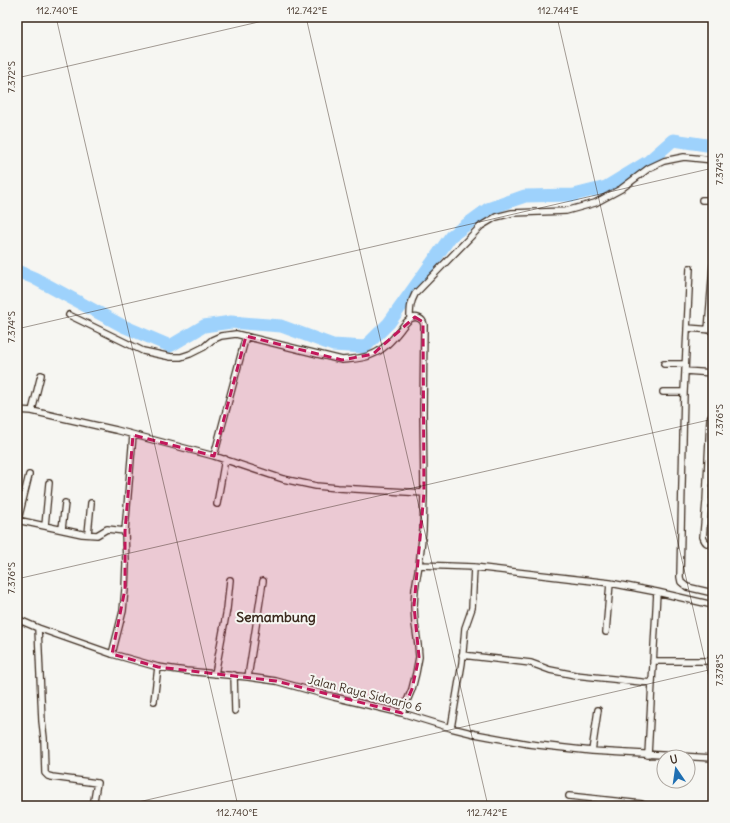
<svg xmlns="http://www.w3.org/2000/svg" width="730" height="823" viewBox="0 0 730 823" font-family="Delius,sans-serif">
	<rect width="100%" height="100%" fill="#f6f6f2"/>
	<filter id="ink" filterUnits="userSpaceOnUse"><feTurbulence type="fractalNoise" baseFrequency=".025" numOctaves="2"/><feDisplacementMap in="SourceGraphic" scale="8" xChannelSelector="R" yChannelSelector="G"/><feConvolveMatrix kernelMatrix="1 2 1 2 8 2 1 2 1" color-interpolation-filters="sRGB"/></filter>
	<g filter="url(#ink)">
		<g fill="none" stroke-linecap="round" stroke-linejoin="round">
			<!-- river -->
			<path stroke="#9ed2fc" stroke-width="13" d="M17,271L34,278L123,326L170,346L204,326L231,322L281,326L333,345L365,347L389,323L451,236L488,209L525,196L574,195L606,187L649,161L673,140L713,146"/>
			<defs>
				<path id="minor" d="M702,200H713
					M690,268L684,392L680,577L681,582L687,587L713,593
					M69,315L143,351L171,357H181L190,354L204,347L212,340L221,336L236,334L342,360C352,359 364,359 373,354C384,350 394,338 401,329C404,325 406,322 410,319C416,316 423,318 424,325L423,412L424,493L423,530L419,565L415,589L414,606L415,624L418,645L419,657L416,673L412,689L402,713
					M410,319C410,310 410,303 415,294L481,226L496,217L512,213L566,211L595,203L621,189L649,168L664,161L684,157L713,160
					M687,328L713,330
					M708,330L713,266
					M664,364H685
					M685,371L713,373
					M663,392H684
					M17,410L32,411L116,430L214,456L283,479L316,486L338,488L424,493
					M32,411L41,375
					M713,416L711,417L710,419L706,502L703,537C705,543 707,544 713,545
					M214,456L246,336
					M706,502H713
					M217,504L225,459
					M17,520L82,534L97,535L107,529L125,531
					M18,520L29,475
					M45,526L49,483
					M62,529L65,503
					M88,534L91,503
					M419,565L474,567L610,583L657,592L713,605
					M17,619L38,628L112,654L158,667L186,671L248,677L276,681L334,697L402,713L451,728L475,734L529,744L592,751L713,758
					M38,628L42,721L44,738L45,773L48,776L52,777L97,783L93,806
					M606,632L610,583
					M112,654L123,611L125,589L126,564L125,531L133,435
					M462,655L531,663L550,670L575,675L651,683
					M653,661H713
					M215,674L227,609L230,580
					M234,675L235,711
					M248,677L263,581
					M154,701L158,667
					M451,728L462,663L465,628L472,608L474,567
					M592,751L598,710
					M648,755L657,592
					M569,796L642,804L646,806"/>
			</defs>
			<!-- minor casing -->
			<use href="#minor" stroke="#3b2a1e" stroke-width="8"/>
			<!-- minor -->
			<use href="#minor" stroke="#f6f6f2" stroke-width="5.5"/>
		</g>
	</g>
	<!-- marked area -->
	<path fill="#c2185b" fill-opacity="0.2" stroke="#c2185b" stroke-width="3" stroke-dasharray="8 5" stroke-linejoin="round" d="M415,317L423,322L424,493L414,606L419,657L412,689L402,713L276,681L158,667L112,654L125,589V531L133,435L214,456L246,336L342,360L373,354Z"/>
	<!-- ticks -->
	<path fill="none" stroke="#3b2a1e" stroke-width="1" stroke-opacity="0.45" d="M56,17L238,806M306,17L488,806M557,17L713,695M17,78L280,17M17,329L713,168M17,579L713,419M121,806L713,669"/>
	<g text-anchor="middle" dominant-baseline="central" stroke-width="4" stroke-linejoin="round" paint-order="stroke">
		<!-- street labels -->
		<g font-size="12" fill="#3b2a1e" stroke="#f6f6f2">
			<text transform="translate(365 693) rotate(14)">Jalan Raya Sidoarjo 6</text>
		</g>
		<!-- quarter labels -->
		<g font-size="14" font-weight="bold" fill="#3b2a1e" stroke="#f6f6f2">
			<text x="276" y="617">Semambung</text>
		</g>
	</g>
	<!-- margin -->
	<rect width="730" height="823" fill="none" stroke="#f6f6f2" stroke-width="44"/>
	<!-- north arrow -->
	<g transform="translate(676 769) rotate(347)"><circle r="19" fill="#f6f6f2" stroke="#aba49d"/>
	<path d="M0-3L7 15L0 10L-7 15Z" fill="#1f6fb2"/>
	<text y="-6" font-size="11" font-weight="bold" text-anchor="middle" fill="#3b2a1e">U</text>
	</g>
	<rect x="22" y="22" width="686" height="779" fill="none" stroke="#3b2a1e" stroke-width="1.5"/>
	<g font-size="10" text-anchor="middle" fill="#3b2a1e">
		<text x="57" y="14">112.740°E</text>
		<text x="307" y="14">112.742°E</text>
		<text x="558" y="14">112.744°E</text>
		<text transform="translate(11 77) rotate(-90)" y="4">7.372°S</text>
		<text transform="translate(719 169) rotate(-90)" y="4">7.374°S</text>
		<text transform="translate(11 327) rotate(-90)" y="4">7.374°S</text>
		<text transform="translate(719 420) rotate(-90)" y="4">7.376°S</text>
		<text transform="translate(11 578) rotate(-90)" y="4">7.376°S</text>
		<text transform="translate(719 670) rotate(-90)" y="4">7.378°S</text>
		<text x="237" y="816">112.740°E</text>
		<text x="487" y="816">112.742°E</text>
	</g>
</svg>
